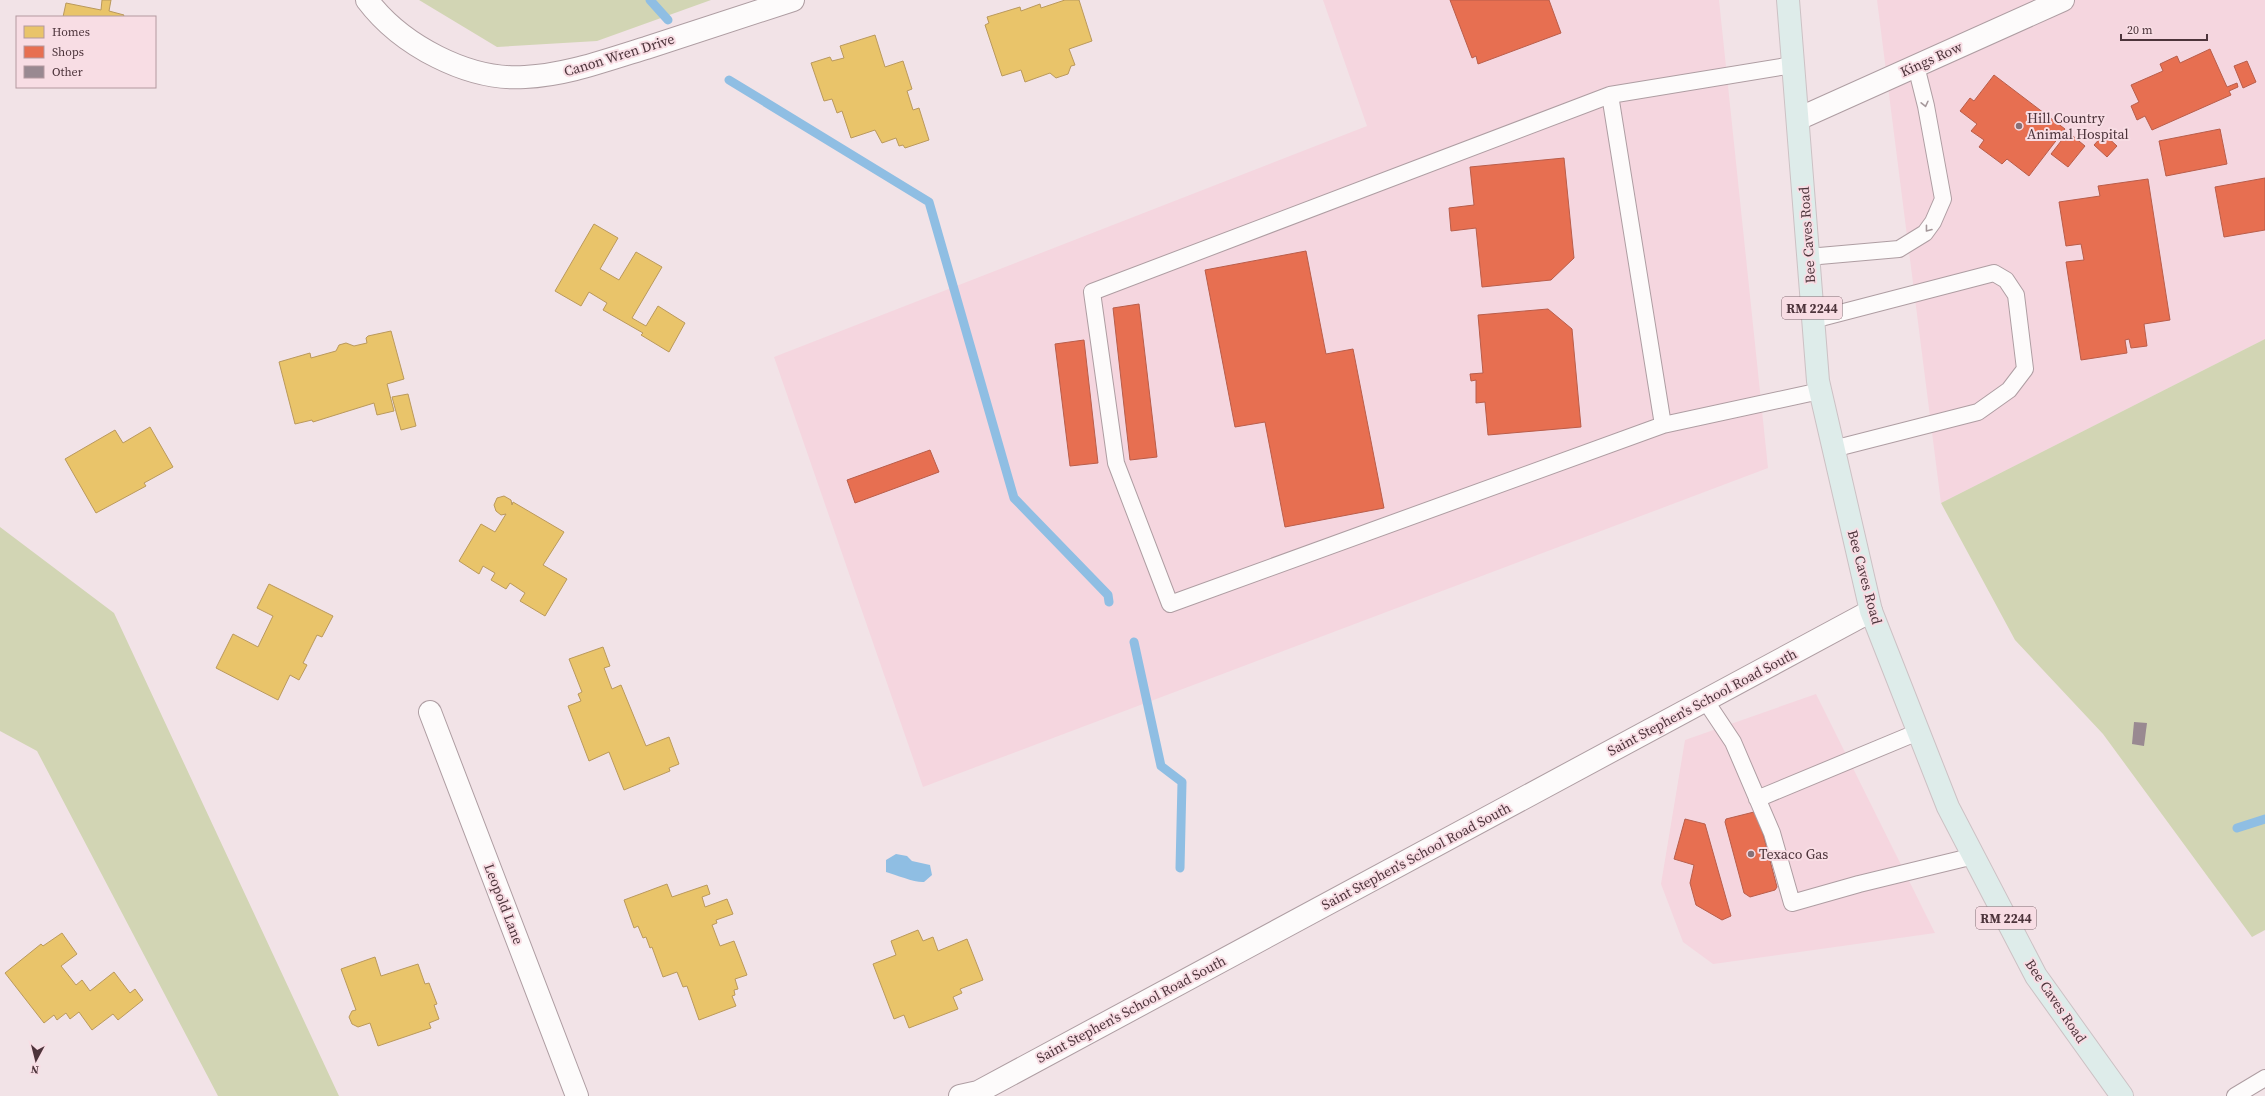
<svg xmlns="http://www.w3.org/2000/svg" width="2265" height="1096" viewBox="0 0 2265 1096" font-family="'Source Serif 4',serif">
	<rect width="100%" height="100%" fill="#f2e3e7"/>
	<!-- built -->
	<path fill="#f5d6df" d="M1323,0H1719L1768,468L923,787L774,357L1367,126Z
		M1877,0H2265V339L1941,503Z
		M1816,694L1935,933L1713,964L1683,942L1661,884L1685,740Z"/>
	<!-- green -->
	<path fill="#d2d5b4" d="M419,0H711L597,41L497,47Z
		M2265,339V930L2252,937L2103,734L2015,640L1941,503Z
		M0,527L114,613L339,1096H218L37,751L0,731Z"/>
	<!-- water -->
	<path fill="#8fbee3" d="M896,854L907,856L912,861L930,865L932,875L924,882C916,883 896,875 886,872V860Z"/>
	<!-- homes -->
	<path fill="#e9c46a" stroke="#ba995c" d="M102,0H111L109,11L124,15L123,17H63L66,3L101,10Z
		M1065,0H1079L1092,41L1069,49L1075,65L1071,66L1068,74L1056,78L1050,73L1025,82L1021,70L1002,76L985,25L989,23L987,17L1020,7L1021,11L1040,4L1041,8Z
		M875,35L885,67L903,61L912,89L907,91L913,110L919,108L929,140L905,148L903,145L899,146L896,138L882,143L875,130L851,138L842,111L837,113L832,99L824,101L811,63L830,57L832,61L844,58L840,46Z
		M594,224L618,238L600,269L619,280L636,252L662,267L632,318L646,326L658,306L685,323L669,352L641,335L643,333L603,310L607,303L589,292L581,306L555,291Z
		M391,331L404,379L387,384L394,411L377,415L374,403L313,422L312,420L295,424L279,362L310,353L311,358L336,351L339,345L346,343L354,346L367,343L366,338L368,336Z
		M408,394L416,426L401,430L392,397Z
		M150,427L173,467L144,483L146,486L96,513L65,459L115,430L123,443Z
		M504,496L511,500L512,505L513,502L564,532L543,565L567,579L545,616L520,601L525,593L510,583L506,589L491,580L495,573L483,566L479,574L459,561L481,524L495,532L506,514L501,515L496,511L494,505L497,498Z
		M269,584L333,616L322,637L317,635L303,663L307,665L299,680L290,675L278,700L216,668L233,634L258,647L273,616L257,608Z
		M603,647L610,666L604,668L612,689L621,685L646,746L669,737L679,764L669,768L670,771L624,790L609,752L589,761L568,706L581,701L578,694L582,692L569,659Z
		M667,884L672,897L707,885L710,894L702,897L705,907L727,899L733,914L716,920L717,923L712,925L720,946L734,941L747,975L735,979L738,989L734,990L735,995L732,996L736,1006L699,1020L687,986L683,987L677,972L663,977L652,947L650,948L646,937L643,938L638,926L634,928L624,900Z
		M918,930L923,941L933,937L938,951L967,939L983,980L960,989L962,993L953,997L958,1009L909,1028L904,1015L894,1019L873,964L896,955L891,941Z
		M62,933L77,954L61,966L76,985L82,980L90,991L114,972L130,993L135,989L143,1000L118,1020L113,1014L92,1030L79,1012L70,1019L66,1013L57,1020L54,1015L44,1023L5,973L41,944L43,946Z
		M375,957L381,976L418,964L425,984L429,983L437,1004L434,1005L439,1019L429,1023L431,1028L378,1046L370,1023L358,1027L352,1024L349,1017L352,1011L356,1010L341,969Z"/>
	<!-- shops -->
	<path fill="#e76f51" stroke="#b95d4a" d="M1450,0H1549L1561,33L1478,64L1476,56L1472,58Z
		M2210,49L2227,87L2237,83L2238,87L2229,91L2231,95L2152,130L2145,116L2137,120L2131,106L2139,102L2131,85L2163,71L2160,64L2177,56L2180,63Z
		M2247,61L2256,82L2243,88L2234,66Z
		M1994,75L2065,129L2029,176L2007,159L2002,164L1979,147L1984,140L1971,131L1977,124L1960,111L1970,98L1974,101Z
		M2220,129L2227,164L2166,176L2159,141Z
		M2068,132L2085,146L2068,167L2051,154Z
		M2104,134L2117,146L2107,157L2094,145Z
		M1564,158L1574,258L1551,280L1482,287L1476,228L1451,231L1449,208L1474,205L1470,167Z
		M2265,178V230L2224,237L2215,187Z
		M2148,179L2170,320L2144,324L2147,346L2131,348L2129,339L2125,340L2127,353L2081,360L2066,262L2084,260L2081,244L2066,246L2059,202L2100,196L2098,186Z
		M1306,251L1326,354L1353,349L1384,508L1285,527L1265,422L1235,427L1205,270Z
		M1139,304L1157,457L1130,460L1113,308Z
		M1548,309L1572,329L1581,427L1488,435L1485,402L1476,403V380L1471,381L1470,374L1483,373L1478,315Z
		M1084,340L1098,463L1070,466L1055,344Z
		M930,450L939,472L855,503L847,480Z
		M1754,812L1758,815L1777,887L1775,890L1750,897L1744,893L1725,822L1726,819Z
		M1685,819L1705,824L1731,916L1722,920L1696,905L1690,883L1694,865L1674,859Z"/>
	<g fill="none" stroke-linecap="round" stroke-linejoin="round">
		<!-- stream -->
		<path stroke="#8fbee3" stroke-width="9" d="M650,0L668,20
			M729,80L929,202L1014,498L1108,595L1109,602
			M1134,642L1161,766L1182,782L1180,868
			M2237,828L2265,819"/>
	</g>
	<!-- building -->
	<path fill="#998991" d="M2134,722L2147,723L2144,746L2132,744Z"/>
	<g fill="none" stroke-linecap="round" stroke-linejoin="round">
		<defs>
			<path id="lane" d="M1610,95L1092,292L1116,463L1170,604L1663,425L1610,95L1793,65
				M1808,257L1899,249L1925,233L1933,222L1943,199L1926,106L1916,66
				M1813,320L1994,273L2006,280L2016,295L2025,369L2009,390L1978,412L1833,449
				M1663,425L1820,391
				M1705,700L1733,742L1772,833L1792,903L1859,884L1974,856
				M1757,799L1918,732
				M2235,1096L2265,1078"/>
			<path id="street" d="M367,0C401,45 468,81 525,77C567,75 606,60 646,48C695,32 744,16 793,0
				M1798,119L2063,0
				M430,712L577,1096
				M960,1096L978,1092L1871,611"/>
			<path id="primary" d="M1788,0L1818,381L1871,611L1948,807L2036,976L2122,1096"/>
		</defs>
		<!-- lane casing -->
		<use href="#lane" stroke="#ae9da2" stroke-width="18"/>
		<!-- street casing -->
		<use href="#street" stroke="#ae9da2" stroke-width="24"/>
		<!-- primary casing -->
		<use href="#primary" stroke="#ccc1c4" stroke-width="24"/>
		<!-- lane -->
		<use href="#lane" stroke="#fdfbfb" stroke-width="16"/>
		<!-- street -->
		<use href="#street" stroke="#fdfbfb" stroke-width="22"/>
		<!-- primary -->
		<use href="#primary" stroke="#deecea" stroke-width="22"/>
	</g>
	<!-- one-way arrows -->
	<defs><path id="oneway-chevron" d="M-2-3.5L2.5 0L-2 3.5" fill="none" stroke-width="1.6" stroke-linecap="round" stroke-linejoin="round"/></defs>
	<g stroke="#a5989b">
		<use href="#oneway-chevron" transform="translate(1925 104) rotate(77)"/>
		<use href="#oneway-chevron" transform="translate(1928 229) rotate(128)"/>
	</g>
	<!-- markers -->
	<g fill="#877177" stroke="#f8dde4" stroke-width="1.5">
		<circle cx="2019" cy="126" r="4"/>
		<circle cx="1751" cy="854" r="4"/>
	</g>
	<g text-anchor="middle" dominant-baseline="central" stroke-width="4" stroke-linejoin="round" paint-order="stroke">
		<!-- shield labels -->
		<g fill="#f8dde4" stroke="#80676e" stroke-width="1">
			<rect x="1782" y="297" width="60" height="22" rx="3"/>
			<rect x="1976" y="907" width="60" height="22" rx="3"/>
		</g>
		<g font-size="13" font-weight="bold" fill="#4d343b">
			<text x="1812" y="308">RM 2244</text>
			<text x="2006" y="918">RM 2244</text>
		</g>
		<!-- street labels -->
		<g font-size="14" fill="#4d343b" stroke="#f8dde4">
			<text transform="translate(619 55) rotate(-17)">Canon Wren Drive</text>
			<text transform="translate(1931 59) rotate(-24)">Kings Row</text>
			<text transform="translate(1807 235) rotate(-94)">Bee Caves Road</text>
			<text transform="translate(1865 577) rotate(75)">Bee Caves Road</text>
			<text transform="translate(1702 702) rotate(-28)">Saint Stephen's School Road South</text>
			<text transform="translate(1416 856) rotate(-28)">Saint Stephen's School Road South</text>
			<text transform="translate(504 904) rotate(69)">Leopold Lane</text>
			<text transform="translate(2056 1001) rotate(56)">Bee Caves Road</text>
			<text transform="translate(1131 1009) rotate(-28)">Saint Stephen's School Road South</text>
		</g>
		<!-- poi labels -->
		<g font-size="14" fill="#4d343b" stroke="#f8dde4" text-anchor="start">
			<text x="2027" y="118">Hill Country<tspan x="2027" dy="16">Animal Hospital</tspan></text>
			<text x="1759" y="854">Texaco Gas</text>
		</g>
	</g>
	<!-- legend -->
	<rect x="16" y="16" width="140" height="72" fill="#f8dde4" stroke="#b499a0"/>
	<rect x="24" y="26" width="20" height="12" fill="#e9c46a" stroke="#b499a0"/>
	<text x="52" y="36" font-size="12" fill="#4d343b">Homes</text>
	<rect x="24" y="46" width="20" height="12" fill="#e76f51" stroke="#b499a0"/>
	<text x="52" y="56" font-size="12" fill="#4d343b">Shops</text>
	<rect x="24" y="66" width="20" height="12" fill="#998991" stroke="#b499a0"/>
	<text x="52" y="76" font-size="12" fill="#4d343b">Other</text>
	<!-- north arrow -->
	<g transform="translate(36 1060) rotate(187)" stroke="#f8dde4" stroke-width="3" paint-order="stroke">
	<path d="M0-3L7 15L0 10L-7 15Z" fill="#4d343b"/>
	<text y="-6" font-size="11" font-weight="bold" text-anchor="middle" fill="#4d343b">N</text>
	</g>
	<!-- scale -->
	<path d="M2121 34v6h86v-6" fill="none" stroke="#4d343b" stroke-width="2"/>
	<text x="2127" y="34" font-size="12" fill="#4d343b" stroke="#f8dde4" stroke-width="3" paint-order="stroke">20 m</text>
</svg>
